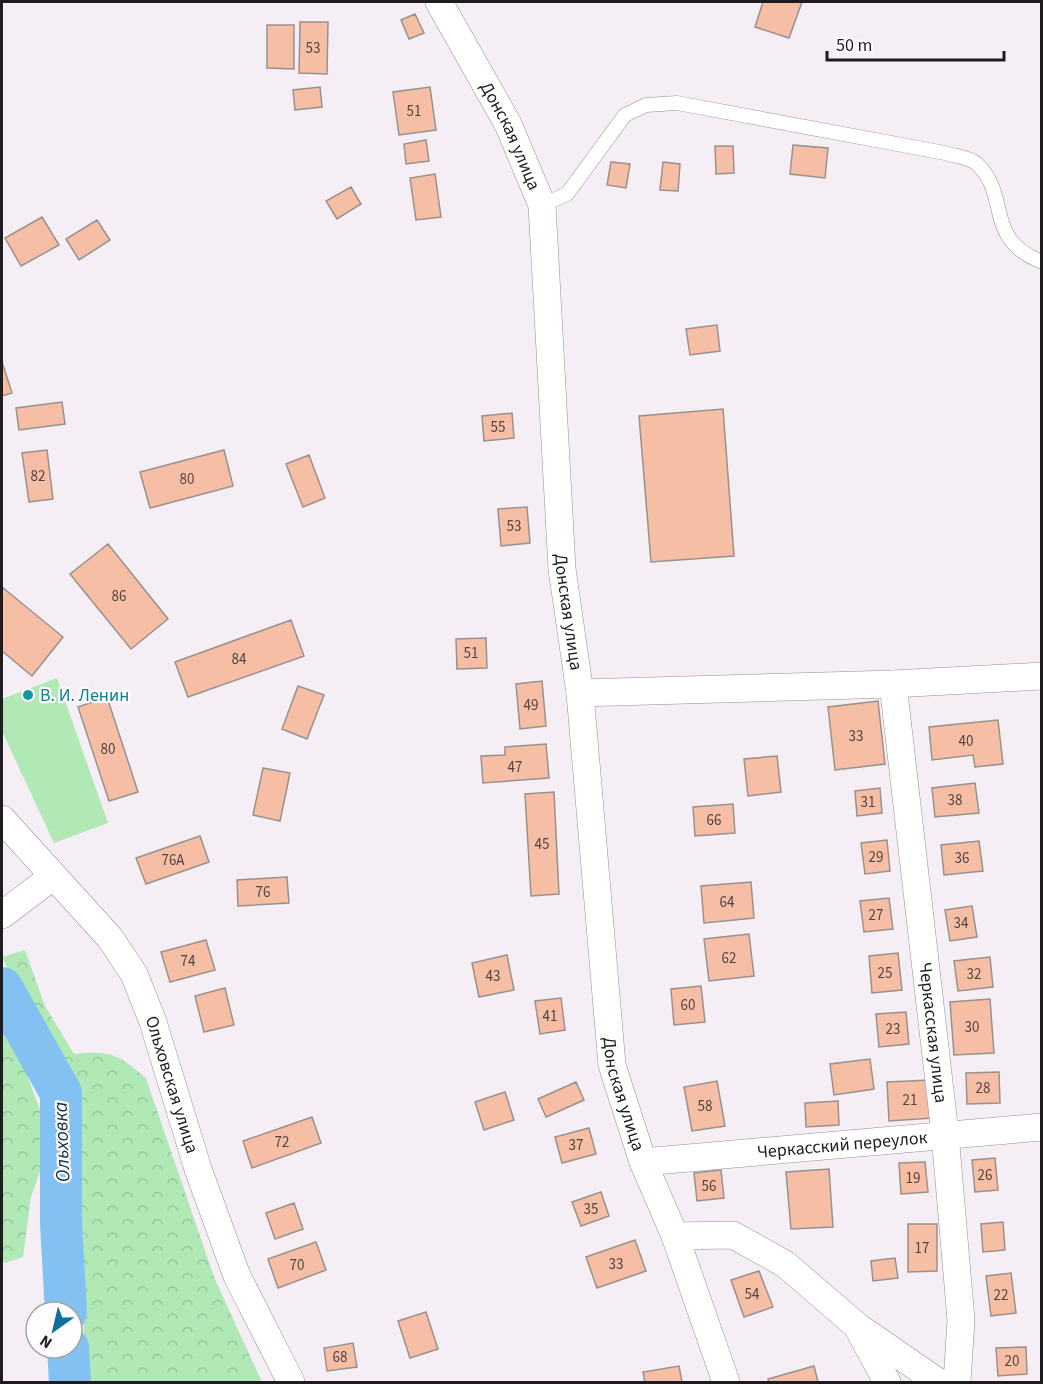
<svg xmlns="http://www.w3.org/2000/svg" width="1043" height="1384" viewBox="0 0 1043 1384" font-family="'Source Sans 3',sans-serif">
	<defs>
		<pattern id="forest-crowns" width="20" height="18" patternUnits="userSpaceOnUse" patternTransform="scale(1.5)"><rect width="20" height="18" fill="#b0e8b6"/><path d="M2 6a3 3 0 1 1 6 0M12 15a3 3 0 1 1 6 0" fill="none" stroke="#97c69c"/></pattern>
	</defs>
	<rect width="100%" height="100%" fill="#f5eef5"/>
	<!-- green -->
	<path fill="#b0e8b6" d="M57,678L108,823L54,843L2,731V699Z"/>
	<!-- forest -->
	<path fill="url(#forest-crowns)" d="M25,950L45,1006L74,1054C110,1050 118,1054 146,1078L214,1277L262,1382H91L84,1357L83,1260L76,1207L77,1106L2,957Z
		M2,1019L20,1043L28,1078L42,1115L43,1163L31,1197L23,1257L5,1263L2,1260Z"/>
	<g fill="none" stroke-linecap="round" stroke-linejoin="round">
		<!-- river -->
		<path stroke="#83c1f3" stroke-width="42" d="M2,988L61,1093V1223L66,1312
			M68,1348L70,1382"/>
	</g>
	<!-- building -->
	<path fill="#f5bea5" stroke="#9a918d" stroke-width="1.5" d="M763,2H802L789,38L755,27Z
		M415,14L424,33L409,39L401,20Z
		M300,22H328L327,74L299,73Z
		M267,25H294V69L267,68Z
		M320,87L322,107L295,110L293,90Z
		M430,87L436,130L399,135L393,92Z
		M426,140L429,161L406,164L404,144Z
		M793,145L828,148L825,178L790,174Z
		M715,146H733L734,173L716,174Z
		M611,162L630,164L626,188L607,185Z
		M663,162L680,164L678,191L660,190Z
		M435,174L441,217L416,220L410,178Z
		M351,187L361,204L337,219L326,201Z
		M42,217L59,245L21,266L5,238Z
		M97,220L110,240L79,260L66,239Z
		M717,325L720,351L690,355L686,329Z
		M2,362L12,393L2,396Z
		M62,402L65,424L19,430L16,408Z
		M723,409L734,556L651,562L639,416Z
		M512,413L514,438L484,441L482,416Z
		M47,450L53,499L29,502L22,453Z
		M224,450L233,486L150,508L140,472Z
		M309,455L325,498L303,507L286,464Z
		M527,507L530,543L501,546L498,509Z
		M108,544L168,619L131,649L70,574Z
		M2,587L63,637L32,676L2,651Z
		M291,620L304,656L188,697L175,662Z
		M486,638L487,668L457,669L456,639Z
		M542,681L546,726L520,729L516,684Z
		M298,686L324,695L307,739L282,729Z
		M107,697L138,792L109,801L78,707Z
		M878,701L885,764L835,770L828,707Z
		M998,720L1003,764L975,767L973,755L932,760L929,727Z
		M546,744L549,778L483,783L481,756L505,755V747Z
		M777,756L781,792L748,796L744,759Z
		M263,768L290,773L280,821L253,815Z
		M975,783L979,813L935,817L932,788Z
		M880,788L882,813L857,816L855,791Z
		M554,792L559,894L531,896L525,794Z
		M733,804L735,833L695,836L693,807Z
		M200,836L209,862L146,884L136,858Z
		M887,840L890,871L865,874L861,843Z
		M979,841L983,871L944,875L941,845Z
		M287,877L289,903L238,906L237,880Z
		M751,882L754,918L704,923L701,886Z
		M889,898L893,929L864,932L860,901Z
		M972,906L977,937L950,941L945,910Z
		M749,934L754,976L709,981L704,939Z
		M206,940L215,970L170,982L161,952Z
		M898,953L902,990L872,993L869,956Z
		M507,955L514,990L479,997L472,963Z
		M990,957L993,987L958,991L954,961Z
		M701,986L705,1022L674,1025L671,989Z
		M225,988L234,1025L204,1032L195,996Z
		M561,998L565,1030L540,1034L535,1001Z
		M990,999L994,1053L954,1055L950,1002Z
		M906,1012L909,1044L879,1047L876,1014Z
		M870,1059L874,1089L834,1095L830,1064Z
		M999,1072L1000,1103L967,1104L966,1073Z
		M931,1080L932,1118L889,1121L887,1082Z
		M717,1081L725,1126L692,1131L684,1087Z
		M576,1082L584,1100L546,1117L538,1099Z
		M505,1092L514,1120L484,1130L475,1102Z
		M838,1101L839,1125L806,1127L805,1103Z
		M312,1117L321,1143L252,1168L243,1141Z
		M589,1128L596,1154L562,1163L555,1137Z
		M995,1158L998,1190L975,1192L972,1160Z
		M925,1162L928,1192L901,1194L899,1163Z
		M829,1169L833,1227L791,1229L786,1172Z
		M721,1170L724,1198L697,1201L694,1173Z
		M601,1192L609,1216L581,1226L572,1202Z
		M294,1203L303,1229L275,1239L266,1213Z
		M1003,1222L1005,1250L983,1252L981,1224Z
		M908,1224H937V1271L908,1272Z
		M635,1240L646,1271L597,1288L586,1257Z
		M316,1242L326,1270L278,1288L268,1259Z
		M895,1258L898,1278L873,1281L871,1261Z
		M759,1271L773,1307L744,1317L731,1280Z
		M1011,1273L1016,1313L991,1316L986,1276Z
		M426,1312L438,1349L410,1358L398,1321Z
		M353,1343L357,1367L327,1371L324,1348Z
		M1026,1347L1027,1374L998,1376L996,1348Z
		M679,1366L682,1382H645L643,1372Z
		M814,1366L818,1382H769L768,1379Z"/>
	<g fill="none" stroke-linecap="round" stroke-linejoin="round">
		<defs>
			<path id="lane" d="M542,205L567,194L625,115L646,105L677,103L945,153C954,156 969,157 976,163C1012,196 982,238 1042,262"/>
			<g id="street">
				<path id="s1" d="M439,2L508,124L542,205L562,569L580,693L612,1065L643,1162L675,1236L733,1235L785,1264L857,1326L887,1382"/>
				<path id="s2" d="M893,684L945,1134L961,1320L957,1382"/>
				<path d="M580,693L893,684L1042,676"/>
				<path id="s3" d="M2,819L110,938L134,974L153,1022L198,1169L237,1276L291,1382"/>
				<path d="M2,915L52,877"/>
				<path id="s4" d="M643,1162L1042,1127"/>
				<path d="M675,1236L726,1382"/>
				<path d="M860,1328L938,1382"/>
			</g>
		</defs>
		<!-- lane casing -->
		<use href="#lane" stroke="#958f95" stroke-width="15"/>
		<!-- street casing -->
		<use href="#street" stroke="#958f95" stroke-width="28"/>
		<!-- lane -->
		<use href="#lane" stroke="#fff" stroke-width="14"/>
		<!-- street -->
		<use href="#street" stroke="#fff" stroke-width="27"/>
	</g>
	<!-- markers -->
	<circle fill="#0f9aa8" stroke="#fffdff" stroke-width="2" cx="28" cy="695" r="6"/>
	<g text-anchor="middle" dominant-baseline="central" stroke-width="4.5" stroke-linejoin="round" paint-order="stroke">
		<!-- number labels -->
		<g font-size="15" fill="#544440">
			<text x="313" y="48">53</text>
			<text x="414" y="111">51</text>
			<text x="498" y="427">55</text>
			<text x="38" y="476">82</text>
			<text x="187" y="479">80</text>
			<text x="514" y="526">53</text>
			<text x="119" y="596">86</text>
			<text x="471" y="653">51</text>
			<text x="239" y="659">84</text>
			<text x="531" y="705">49</text>
			<text x="856" y="736">33</text>
			<text x="966" y="741">40</text>
			<text x="108" y="749">80</text>
			<text x="515" y="767">47</text>
			<text x="955" y="800">38</text>
			<text x="868" y="802">31</text>
			<text x="714" y="820">66</text>
			<text x="542" y="844">45</text>
			<text x="876" y="857">29</text>
			<text x="962" y="858">36</text>
			<text x="173" y="860">76А</text>
			<text x="263" y="892">76</text>
			<text x="727" y="902">64</text>
			<text x="876" y="915">27</text>
			<text x="961" y="923">34</text>
			<text x="729" y="958">62</text>
			<text x="188" y="961">74</text>
			<text x="885" y="973">25</text>
			<text x="974" y="974">32</text>
			<text x="493" y="976">43</text>
			<text x="688" y="1005">60</text>
			<text x="550" y="1016">41</text>
			<text x="972" y="1027">30</text>
			<text x="893" y="1029">23</text>
			<text x="983" y="1088">28</text>
			<text x="910" y="1100">21</text>
			<text x="705" y="1106">58</text>
			<text x="282" y="1142">72</text>
			<text x="576" y="1145">37</text>
			<text x="985" y="1175">26</text>
			<text x="913" y="1178">19</text>
			<text x="709" y="1186">56</text>
			<text x="591" y="1209">35</text>
			<text x="922" y="1248">17</text>
			<text x="616" y="1264">33</text>
			<text x="297" y="1265">70</text>
			<text x="752" y="1294">54</text>
			<text x="1001" y="1295">22</text>
			<text x="340" y="1357">68</text>
			<text x="1012" y="1361">20</text>
		</g>
		<!-- street labels -->
		<g font-size="18" fill="#1f1c1f" stroke="#fffdff">
			<text stroke="none"><textPath href="#s1" startOffset="152">Донская улица</textPath></text>
			<text stroke="none"><textPath href="#s1" startOffset="636">Донская улица</textPath></text>
			<text stroke="none"><textPath href="#s2" startOffset="351">Черкасская улица</textPath></text>
			<text stroke="none"><textPath href="#s3" startOffset="321">Ольховская улица</textPath></text>
			<text stroke="none"><textPath href="#s1" startOffset="1122">Донская улица</textPath></text>
			<text stroke="none"><textPath href="#s4" startOffset="200">Черкасский переулок</textPath></text>
		</g>
		<!-- culture labels -->
		<g font-size="18" fill="#0d838f" stroke="#fffdff" text-anchor="start">
			<text x="40" y="695">В. И. Ленин</text>
		</g>
		<!-- water labels -->
		<g font-size="20" font-style="italic" fill="#12344d" stroke="#fffdff">
			<text transform="translate(62 1142) rotate(-92)">Ольховка</text>
		</g>
	</g>
	<!-- border -->
	<rect width="1043" height="1384" fill="none" stroke="#1f1c1f" stroke-width="6"/>
	<!-- north arrow -->
	<g transform="translate(54 1330) rotate(214)"><circle r="28" fill="#fffdff" stroke="#a5a3a5" stroke-width="1.5"/>
	<path d="M0-4.5L10 22L0 15L-10 22Z" fill="#0d719e"/>
	<text y="-9" font-size="16" font-weight="bold" text-anchor="middle" fill="#1f1c1f">N</text>
	</g>
	<!-- scale -->
	<path d="M827 51v9h177v-9" fill="none" stroke="#1f1c1f" stroke-width="3"/>
	<text x="836" y="51" font-size="18" fill="#1f1c1f" stroke="#fffdff" stroke-width="4.5" paint-order="stroke">50 m</text>
</svg>
